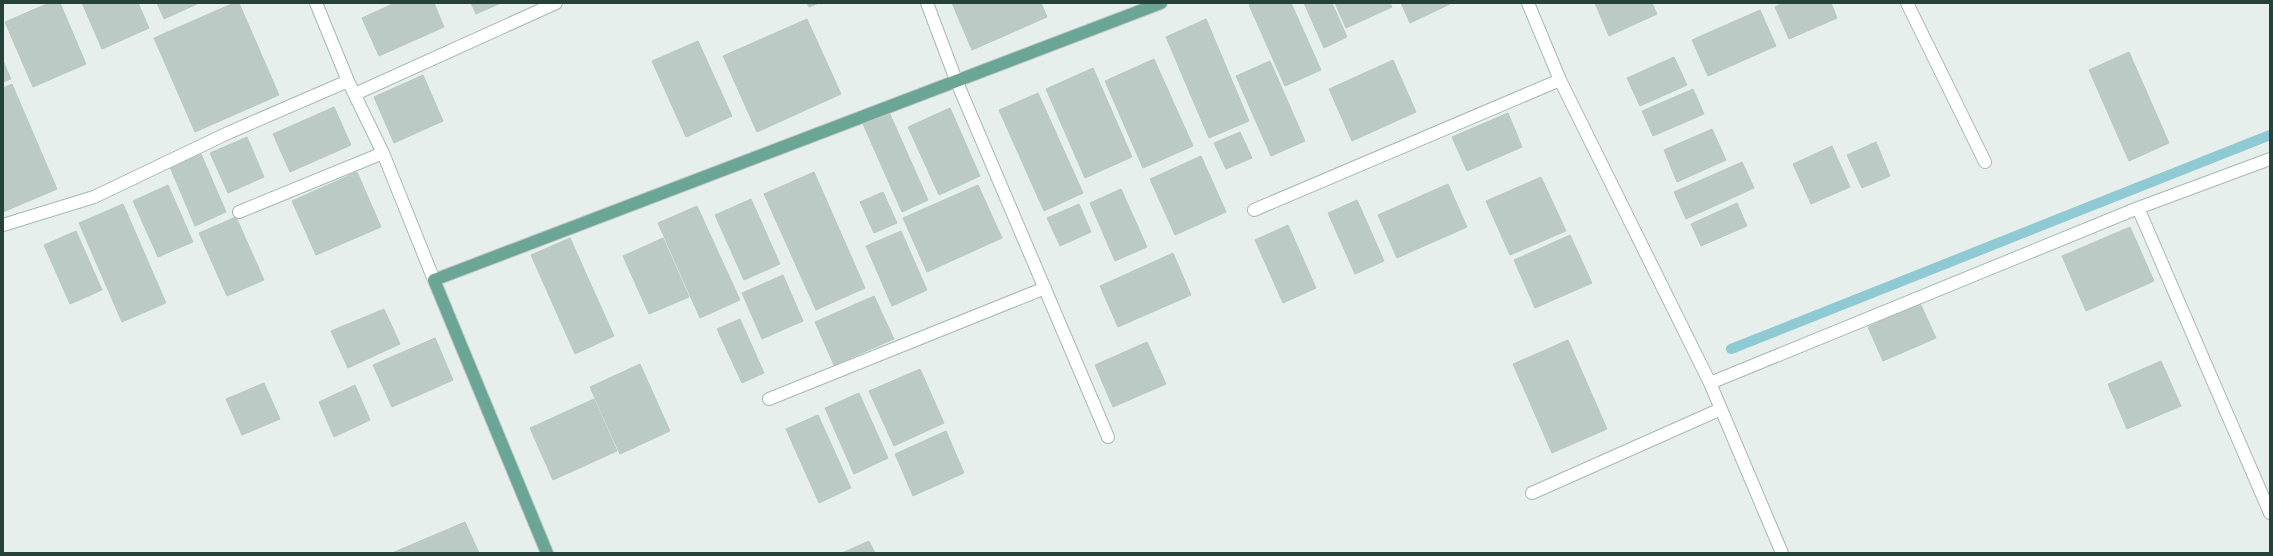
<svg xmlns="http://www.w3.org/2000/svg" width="2273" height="556" viewBox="0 0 2273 556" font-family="'Archivo Narrow',sans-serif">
	<rect width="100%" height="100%" fill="#e6efeb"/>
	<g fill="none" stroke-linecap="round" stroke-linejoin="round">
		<!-- stream -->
		<path stroke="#8ec9d4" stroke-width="10" d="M1731,349L2270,135"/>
	</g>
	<!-- building -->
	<path fill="#bbcac4" stroke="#b8c9c2" d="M49,3H60L86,64L33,87L5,22Z
		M82,3H138L149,28L102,49Z
		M157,3H199L164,19Z
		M234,3H239L279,95L195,132L154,38Z
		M395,3H434L444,27L379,56L362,18Z
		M471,3H501L476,14Z
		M807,3H819L809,7Z
		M952,3H1041L1047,17L972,50Z
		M1253,3H1291L1321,70L1285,86L1249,5Z
		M1304,3H1332L1347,37L1324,48Z
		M1335,3H1390L1392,7L1346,28Z
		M1401,3H1450V4L1410,23Z
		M1595,3H1652L1657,14L1609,36Z
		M1783,3H1831L1837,18L1789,39L1775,7Z
		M1760,10L1776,46L1708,76L1692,40Z
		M807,19L841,94L757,132L723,56Z
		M1206,19L1249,121L1209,138L1166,37Z
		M698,41L732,116L686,137L652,61Z
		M2129,52L2169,143L2129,161L2089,70Z
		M1674,57L1687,85L1640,106L1627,78Z
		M1154,59L1193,146L1143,168L1105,81Z
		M1393,60L1416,112L1352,141L1329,89Z
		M3,61L11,79L3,82Z
		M1270,61L1305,141L1271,156L1236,76Z
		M1093,68L1132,157L1085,178L1046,89Z
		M423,75L443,121L394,143L374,97Z
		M12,84L57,189L3,212V88Z
		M1693,89L1704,114L1653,136L1642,111Z
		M1038,93L1083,193L1044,211L999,110Z
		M334,107L351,145L290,172L273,134Z
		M950,108L980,176L939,195L908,127Z
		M889,112L928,200L902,212L863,124Z
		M1508,113L1522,147L1467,171L1452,137Z
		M1712,129L1726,160L1677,182L1664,150Z
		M1240,132L1252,158L1226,169L1214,143Z
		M247,137L264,177L228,193L210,153Z
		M1876,142L1890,176L1862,188L1847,155Z
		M1832,146L1850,187L1811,204L1793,164Z
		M201,154L226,212L195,226L170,167Z
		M1201,156L1226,212L1175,235L1150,179Z
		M1742,162L1754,188L1686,219L1674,192Z
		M357,172L381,227L316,255L292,201Z
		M814,172L865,288L816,310L764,194Z
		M1541,177L1566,231L1510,255L1486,201Z
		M1448,184L1467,227L1397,258L1378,215Z
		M168,185L193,242L158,257L133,201Z
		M978,185L1002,238L927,272L903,218Z
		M1121,189L1147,247L1115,261L1090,203Z
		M883,192L897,223L874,233L860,202Z
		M751,199L780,264L744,280L715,215Z
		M1357,200L1384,261L1355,274L1328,213Z
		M1737,203L1747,226L1701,246L1691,224Z
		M123,204L166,303L122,322L79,223Z
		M1079,204L1091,232L1060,246L1047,218Z
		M697,206L740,300L700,318L658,223Z
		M236,217L264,280L227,296L199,233Z
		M1288,225L1316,288L1283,303L1255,240Z
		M2130,227L2154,281L2086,311L2062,256Z
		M76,231L102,290L70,304L44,245Z
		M901,231L927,290L892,306L866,246Z
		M1570,235L1592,283L1535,308L1514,260Z
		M570,238L614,336L575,354L531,255Z
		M663,238L689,297L649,314L623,256Z
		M1173,253L1191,295L1118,327L1100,286Z
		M783,275L803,321L762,339L742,293Z
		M874,296L894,339L834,365L815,322Z
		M1920,303L1936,338L1883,361L1868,327Z
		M384,309L400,344L348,368L331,331Z
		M740,319L764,373L742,383L717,329Z
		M435,338L453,380L392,407L373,365Z
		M1568,340L1607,429L1552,453L1513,364Z
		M1147,342L1166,384L1113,407L1095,365Z
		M2161,361L2181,406L2127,429L2108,384Z
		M640,364L670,431L620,454L590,387Z
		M920,369L944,423L894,446L869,391Z
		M264,383L280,419L242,435L226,399Z
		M355,385L370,420L334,437L319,402Z
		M859,393L888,458L854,474L825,408Z
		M594,399L617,451L553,480L530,428Z
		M818,415L851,488L819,503L786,429Z
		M946,431L964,473L913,496L895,454Z
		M465,522L479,553H392Z
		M869,541L875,553H842Z"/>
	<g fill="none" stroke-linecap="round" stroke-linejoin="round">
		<defs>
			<path id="minor" d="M316,3L348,81L383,153L434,280
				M927,3L956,80L1108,437
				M1528,3L1560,80L1710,383L1782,553
				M1907,3L1985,162
				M355,94L556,3
				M2138,208L2270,513
				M1254,210L1560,80
				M239,212L383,153
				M3,225L94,197L228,133L348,81
				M1710,383L2138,208L2270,159
				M769,399L1045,288
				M1532,493L1721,409"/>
			<path id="major" d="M547,553L434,280L1161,3"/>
		</defs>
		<!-- minor casing -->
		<use href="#minor" stroke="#a8b8b2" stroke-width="14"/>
		<!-- major casing -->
		<use href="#major" stroke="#c2cac8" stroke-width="14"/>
		<!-- minor -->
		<use href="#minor" stroke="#fff" stroke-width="12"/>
		<!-- major -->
		<use href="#major" stroke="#6aa596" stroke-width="12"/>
	</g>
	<!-- border -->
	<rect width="2273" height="556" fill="none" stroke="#24423a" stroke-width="8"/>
</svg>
